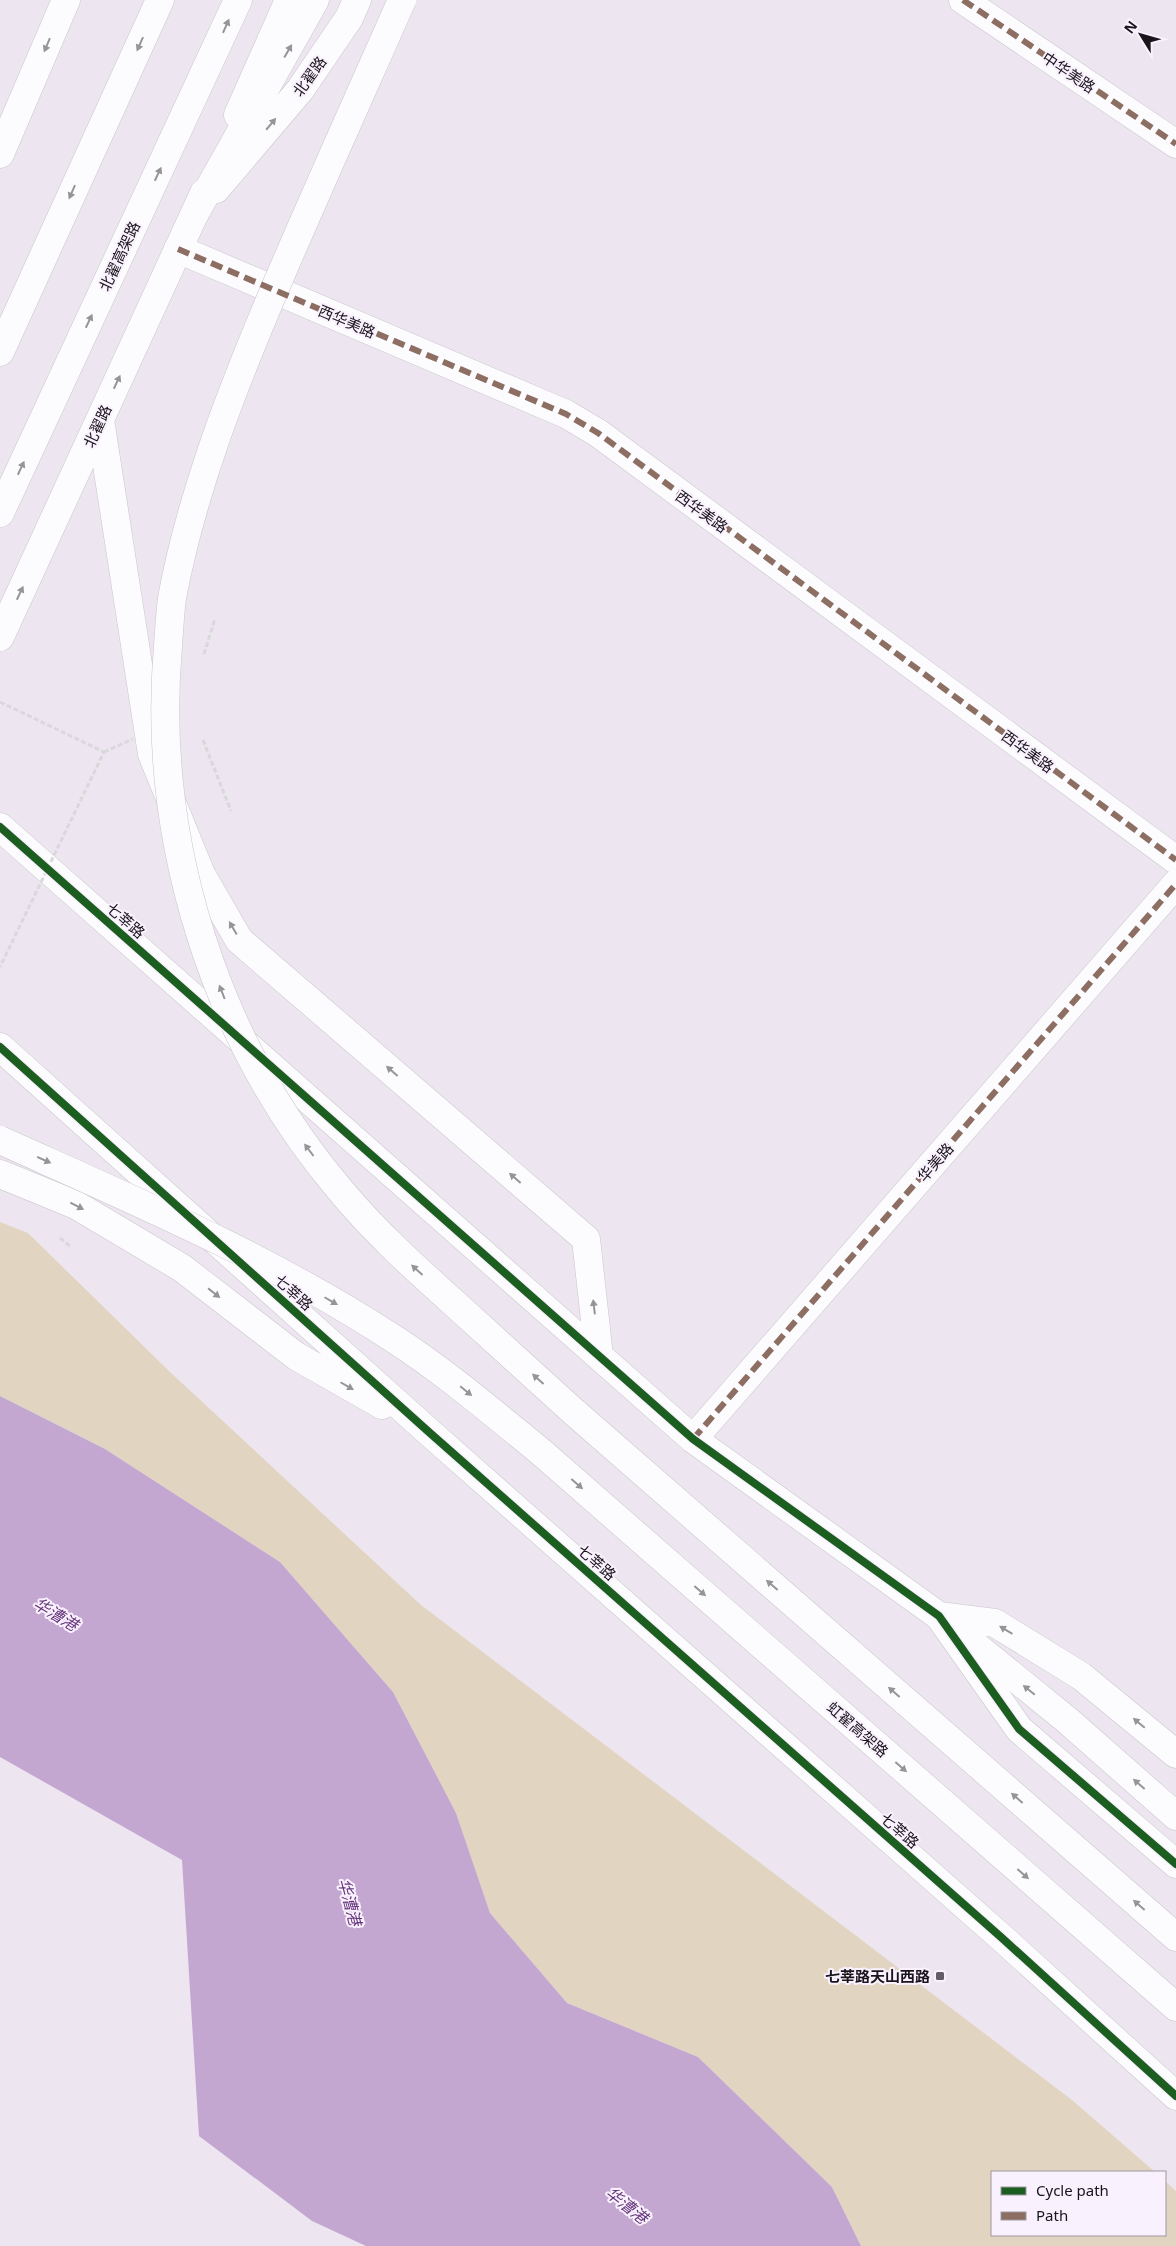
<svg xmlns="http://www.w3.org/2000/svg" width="1176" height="2246" viewBox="0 0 1176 2246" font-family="'Noto Sans','Noto Sans SC',sans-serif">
	<rect width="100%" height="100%" fill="#ede6f0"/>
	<!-- green -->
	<path fill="#e1d5c1" d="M0,1222L28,1233L170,1372L421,1605L1072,2100L1155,2172H992V2235H1165V2181L1176,2191V2246H861L832,2187L698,2057L567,2003L490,1913L456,1813L393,1692L280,1562L105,1449L0,1396Z"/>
	<!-- water -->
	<path fill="#c4a7d1" d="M0,1396L105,1449L280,1562L393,1692L456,1813L490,1913L567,2003L698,2057L832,2187L861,2246H366L312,2221L199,2136L182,1860L0,1757Z"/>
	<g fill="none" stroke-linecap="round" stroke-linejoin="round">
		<defs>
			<path id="minor" d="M963,0L1176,144
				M178,249L566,414L598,433L1176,860
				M693,1439L1176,884"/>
			<path id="major" d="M238,115L289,0
				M0,154L66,0
				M216,189L300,90L349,18L357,0
				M100,420L152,754L201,874L239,940L586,1239L599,1356
				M0,637L204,193
				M0,827L693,1439L939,1616L1019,1729L1176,1864
				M0,1047L430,1433L1002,1938L1176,2096
				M0,1174L76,1205L182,1268L296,1356L382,1405
				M939,1616L995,1623L1081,1676L1176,1754"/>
			<path id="highway" d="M194,215L315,0
				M0,352L160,0
				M0,513L238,0
				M574,1412L1176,1937
				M541,1452L1176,2007
				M939,1616L1067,1720L1176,1816"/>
		</defs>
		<!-- minor casing -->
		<use href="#minor" stroke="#cac5cc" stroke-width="29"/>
		<!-- major casing -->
		<use href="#major" stroke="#cac5cc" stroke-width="29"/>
		<!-- highway casing -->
		<use href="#highway" stroke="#cac5cc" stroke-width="29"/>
		<!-- path -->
		<path stroke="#d9d8da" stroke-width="3" stroke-dasharray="5 2.5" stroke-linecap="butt" d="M204,654L215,619
			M203,740L231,811
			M60,1238L71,1247"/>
		<!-- minor -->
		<use href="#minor" stroke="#fcfbfd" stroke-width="28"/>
		<!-- major -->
		<use href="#major" stroke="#fcfbfd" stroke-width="28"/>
		<!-- highway -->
		<use href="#highway" stroke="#fcfbfd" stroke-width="28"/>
		<defs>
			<path id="highway-bridge" d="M402,0C360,95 317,190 276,286C233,387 192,491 172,598C170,614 169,631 168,646C151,840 215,1043 341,1191C375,1232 415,1268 455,1304C495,1340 534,1376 574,1412
				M0,1140C133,1200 268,1257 391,1337C444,1371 492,1412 541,1452"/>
		</defs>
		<!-- highway-bridge casing -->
		<use href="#highway-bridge" stroke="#cac5cc" stroke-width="29" stroke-linecap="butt"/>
		<!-- path-bridge -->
		<path stroke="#d9d8da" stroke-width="3" stroke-dasharray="5 2.5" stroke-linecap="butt" d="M0,702L104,752L0,967
			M104,752L133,739"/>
		<!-- highway-bridge -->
		<use href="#highway-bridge" stroke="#fcfbfd" stroke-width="28"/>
		<!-- quiet -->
		<path stroke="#8d6e63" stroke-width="6" stroke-dasharray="12 6" stroke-linecap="butt" d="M963,0L1176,144
			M178,249L566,414L598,433L1176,860
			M693,1439L1176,884"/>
		<defs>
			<path id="cycleway" d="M0,827L693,1439L939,1616L1019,1729L1176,1864
				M0,1047L430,1433L1002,1938L1176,2096"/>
		</defs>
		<!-- cycleway casing -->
		<use href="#cycleway" stroke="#f9f1fd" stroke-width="11"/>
		<!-- cycleway -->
		<use href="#cycleway" stroke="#1b5e20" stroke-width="8"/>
	</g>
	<!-- one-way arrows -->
	<defs><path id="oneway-solid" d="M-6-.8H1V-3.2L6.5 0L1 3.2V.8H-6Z" transform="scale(1.25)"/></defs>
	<g fill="#969497">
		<use href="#oneway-solid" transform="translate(226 26) rotate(-66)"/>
		<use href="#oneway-solid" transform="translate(140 44) rotate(114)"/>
		<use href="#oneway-solid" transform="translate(47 45) rotate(113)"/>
		<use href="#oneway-solid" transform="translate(288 51) rotate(-60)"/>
		<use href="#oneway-solid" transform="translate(271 124) rotate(-50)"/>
		<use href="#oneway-solid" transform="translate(158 174) rotate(-65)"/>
		<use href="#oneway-solid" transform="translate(72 192) rotate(114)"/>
		<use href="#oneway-solid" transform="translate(89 321) rotate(-65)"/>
		<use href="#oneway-solid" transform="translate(117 382) rotate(-65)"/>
		<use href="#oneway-solid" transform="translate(21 468) rotate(-65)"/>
		<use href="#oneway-solid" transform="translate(20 593) rotate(-65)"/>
		<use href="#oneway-solid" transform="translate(233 928) rotate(-120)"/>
		<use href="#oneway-solid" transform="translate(222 992) rotate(-111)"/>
		<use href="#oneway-solid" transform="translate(392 1071) rotate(-139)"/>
		<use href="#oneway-solid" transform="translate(309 1150) rotate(-127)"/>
		<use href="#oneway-solid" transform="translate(44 1160) rotate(24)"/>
		<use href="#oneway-solid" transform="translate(515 1178) rotate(-139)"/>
		<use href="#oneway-solid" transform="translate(77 1206) rotate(27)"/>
		<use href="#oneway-solid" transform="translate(417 1270) rotate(-138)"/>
		<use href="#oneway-solid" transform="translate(214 1293) rotate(38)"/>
		<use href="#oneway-solid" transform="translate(331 1301) rotate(30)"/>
		<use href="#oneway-solid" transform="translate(594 1307) rotate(-97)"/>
		<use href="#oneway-solid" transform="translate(538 1379) rotate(-138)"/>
		<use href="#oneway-solid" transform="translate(347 1386) rotate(30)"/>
		<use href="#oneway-solid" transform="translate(466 1391) rotate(39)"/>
		<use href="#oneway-solid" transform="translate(577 1484) rotate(41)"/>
		<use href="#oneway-solid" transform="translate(772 1585) rotate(-139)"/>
		<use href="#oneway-solid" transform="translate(700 1591) rotate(41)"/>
		<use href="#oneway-solid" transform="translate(1006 1630) rotate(-149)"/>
		<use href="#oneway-solid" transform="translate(1029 1690) rotate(-141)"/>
		<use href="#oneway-solid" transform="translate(894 1692) rotate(-139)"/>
		<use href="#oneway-solid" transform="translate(1139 1723) rotate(-140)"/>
		<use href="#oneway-solid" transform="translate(901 1767) rotate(41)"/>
		<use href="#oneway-solid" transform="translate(1139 1784) rotate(-139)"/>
		<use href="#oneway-solid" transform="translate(1017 1798) rotate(-139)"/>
		<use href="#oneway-solid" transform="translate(1023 1874) rotate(41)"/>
		<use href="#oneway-solid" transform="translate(1139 1905) rotate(-139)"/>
	</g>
	<!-- markers -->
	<rect fill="#635e66" stroke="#f9f1fd" stroke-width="2" x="935" y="1971" width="10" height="10" rx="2.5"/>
	<g text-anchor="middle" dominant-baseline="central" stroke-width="4" stroke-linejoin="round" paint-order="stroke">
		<!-- street labels -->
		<g font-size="15" fill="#19151b" stroke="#f9f1fd">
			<text transform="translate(1069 72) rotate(34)">中华美路</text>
			<text transform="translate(309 76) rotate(-54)">北翟路</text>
			<text transform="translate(119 256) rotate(-65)">北翟高架路</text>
			<text transform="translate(347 321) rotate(23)">西华美路</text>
			<text transform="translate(97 426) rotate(-65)">北翟路</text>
			<text transform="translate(702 511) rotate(36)">西华美路</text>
			<text transform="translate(1028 751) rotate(36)">西华美路</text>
			<text transform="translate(126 920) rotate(41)">七莘路</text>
			<text transform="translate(935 1162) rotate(-49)">华美路</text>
			<text transform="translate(294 1292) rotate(42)">七莘路</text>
			<text transform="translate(597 1562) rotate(41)">七莘路</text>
			<text transform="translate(858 1729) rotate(41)">虹翟高架路</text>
			<text transform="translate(900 1830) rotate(41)">七莘路</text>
		</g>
		<!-- poi labels -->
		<g font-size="15" font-weight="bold" fill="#19151b" stroke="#f9f1fd" text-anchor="end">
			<text x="930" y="1976">七莘路天山西路</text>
		</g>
		<!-- water labels -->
		<g font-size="16" font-style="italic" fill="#65357a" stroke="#f9f1fd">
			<text transform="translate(56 1614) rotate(31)">华漕港</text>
			<text transform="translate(350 1902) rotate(75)">华漕港</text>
			<text transform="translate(627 2205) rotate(38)">华漕港</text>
		</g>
	</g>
	<!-- legend -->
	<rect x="991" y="2171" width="175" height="65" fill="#f9f1fd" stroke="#9f99a3"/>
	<rect x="1001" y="2187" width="25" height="8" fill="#1b5e20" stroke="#9f99a3"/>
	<text x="1036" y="2196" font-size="15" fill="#19151b">Cycle path</text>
	<rect x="1001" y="2212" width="25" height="8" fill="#8d6e63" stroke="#9f99a3"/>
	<text x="1036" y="2221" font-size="15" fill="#19151b">Path</text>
	<!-- north arrow -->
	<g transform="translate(1141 35) rotate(307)" stroke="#f9f1fd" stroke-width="4" paint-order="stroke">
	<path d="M0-4L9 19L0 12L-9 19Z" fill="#19151b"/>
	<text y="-8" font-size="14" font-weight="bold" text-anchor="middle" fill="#19151b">N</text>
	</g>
</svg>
